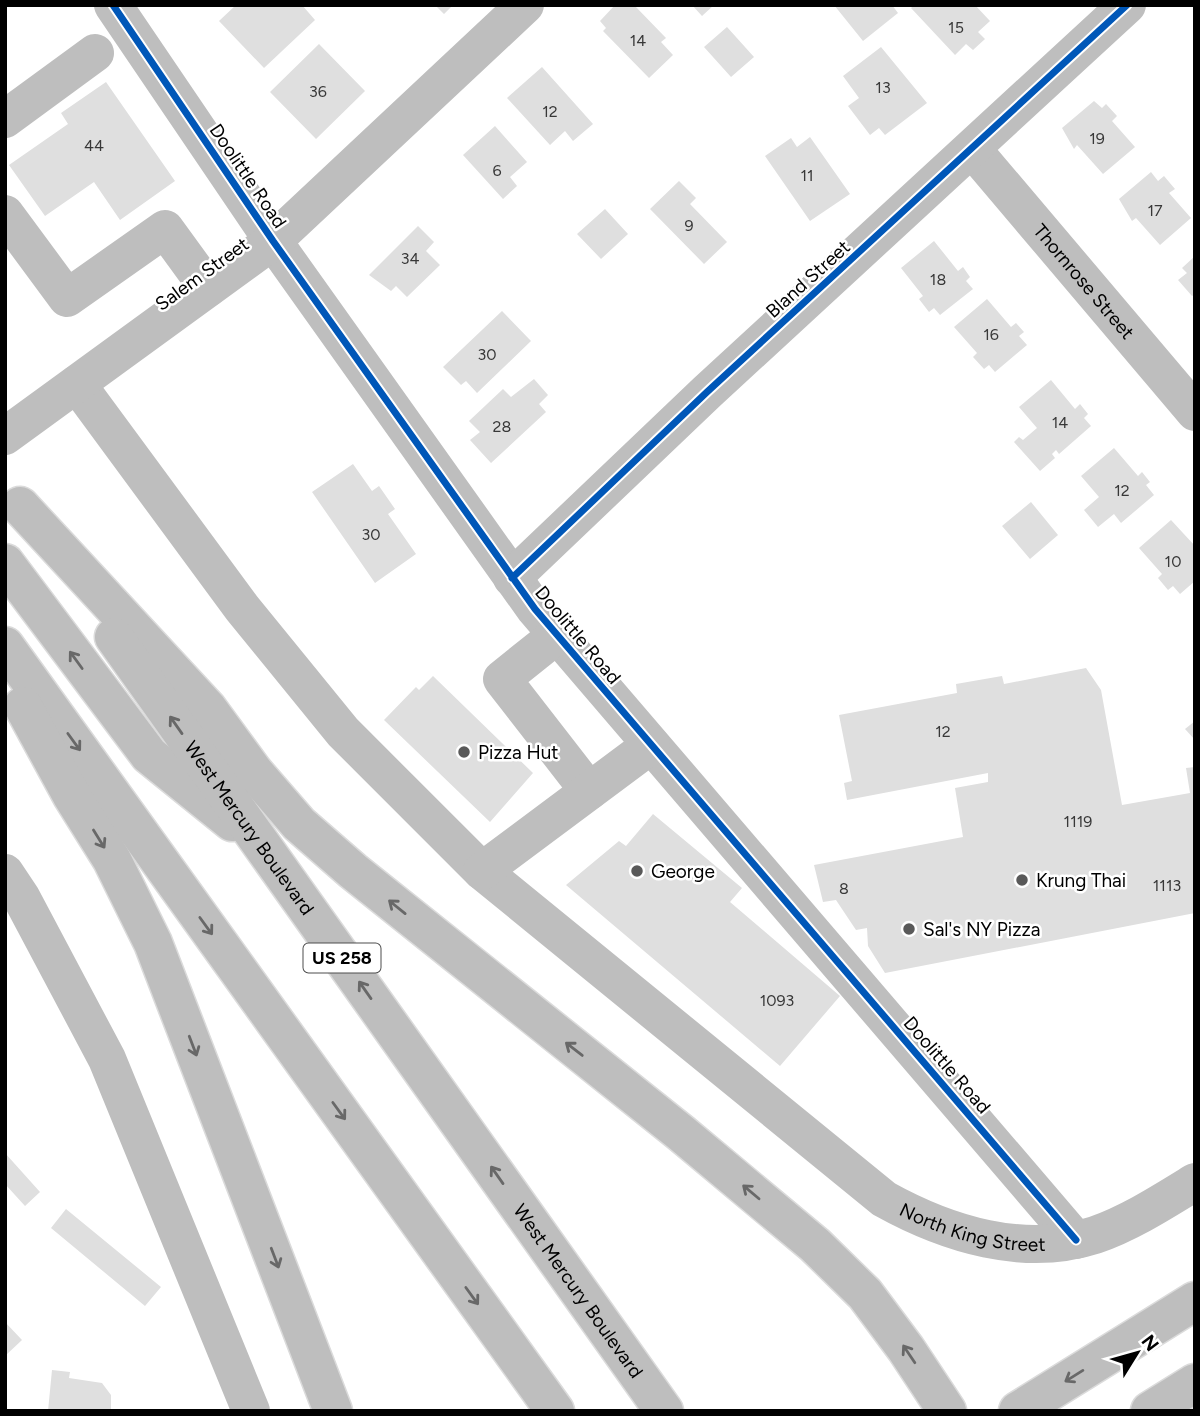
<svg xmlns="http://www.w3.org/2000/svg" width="1200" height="1416" viewBox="0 0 1200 1416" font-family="Figtree,sans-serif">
	<rect width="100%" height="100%" fill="#fff"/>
	<!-- building -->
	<path fill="#dfdfdf" d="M236,5H302L315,20L264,68L219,21Z
		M435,5H453L444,14Z
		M615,5H634L666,38L661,42L673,55L649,78L603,31L606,28L600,21Z
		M692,5H714L702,16Z
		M834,5H892L898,13L863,41Z
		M914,5H975L990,21L978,32L985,39L973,50L966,44L955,55L911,8Z
		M727,27L754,57L731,77L704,47Z
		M319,44L365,91L316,139L270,92Z
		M881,47L927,103L885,135L879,128L870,135L848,106L859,98L843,76Z
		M542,67L593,124L573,141L565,131L550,145L507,98Z
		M106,82L175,181L120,220L94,182L45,216L9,165L68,124L61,113Z
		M1094,101L1102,108L1106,104L1117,116L1112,121L1135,147L1103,174L1077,145L1074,149L1062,128Z
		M495,126L527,162L510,177L517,186L503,199L463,155Z
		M810,137L850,194L810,221L765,156L791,138L797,147Z
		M1151,172L1158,181L1164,176L1175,189L1169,193L1191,218L1160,245L1136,218L1132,221L1119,199Z
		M679,181L696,198L690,204L727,242L704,264L650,209Z
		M605,209L628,234L601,259L577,234Z
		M418,226L434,242L426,251L440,265L407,297L396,286L391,291L369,275Z
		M934,241L958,271L963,267L970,277L966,281L973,289L940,315L934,308L929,312L919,299L923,296L901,268Z
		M1195,256V294L1192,296L1178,280L1187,273L1182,268Z
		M987,299L1011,327L1016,323L1024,332L1019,336L1027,345L995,372L989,365L984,369L973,357L977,353L954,327Z
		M502,311L531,341L477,393L466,381L461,385L443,367Z
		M534,379L548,395L539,404L546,412L491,463L470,440L480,432L469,421L503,389L511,397Z
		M1051,380L1075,409L1080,404L1088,414L1084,418L1091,426L1059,454L1056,450L1052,454L1055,458L1040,471L1014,442L1019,437L1023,440L1037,428L1019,407Z
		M1114,448L1138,476L1142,472L1150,482L1146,485L1154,495L1121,523L1114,514L1098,527L1084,510L1099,497L1081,476Z
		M353,464L372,491L379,486L395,509L388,514L416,554L375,583L312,492Z
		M1031,502L1058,535L1030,559L1002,526Z
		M1171,520L1195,546V581L1180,594L1173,586L1168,590L1158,578L1162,574L1139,548Z
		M1086,668L1101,690L1122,805L1190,793L1186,768L1195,767V913L885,973L868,946L867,928L856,930L836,900L823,902L814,865L963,837L955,788L988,782V773L847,800L844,783L852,781L839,715L957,693L956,684L1002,676L1004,684Z
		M433,676L533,773L490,822L384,720L416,687L419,690Z
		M1195,721V740L1185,729Z
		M653,814L742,888L730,902L840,996L780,1066L566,885L619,841L626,846Z
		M5,1153L40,1192L25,1206L5,1184Z
		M66,1209L161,1287L145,1306L51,1228Z
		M5,1322L22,1340L5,1356Z
		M52,1370L70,1372L69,1378L102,1383L111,1395V1411H48Z"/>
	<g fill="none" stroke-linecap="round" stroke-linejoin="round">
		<defs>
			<g id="major">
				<path d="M20,506L208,709L254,772L299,824L353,871L681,1133L815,1245L865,1294L906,1349L947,1411"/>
				<path d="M5,563L149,755L232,822"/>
				<path id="s3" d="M114,637L664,1411"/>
				<path d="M5,646L555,1411"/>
				<path d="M23,706L72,796L112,860L153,943L333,1411"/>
				<path d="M1018,1411L1195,1301"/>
				<path d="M1150,1411L1195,1383"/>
			</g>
		</defs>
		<!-- major casing -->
		<use href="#major" stroke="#dbdbdb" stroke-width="41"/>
		<!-- minor -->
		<g stroke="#bebebe" stroke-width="38">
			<path d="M113,5L273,241L535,609L1076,1240"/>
			<path d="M5,119L95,53"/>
			<path id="s1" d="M973,150L1195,412"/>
			<path d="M5,214L67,298L165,229L208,288"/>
			<path id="s2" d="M77,384L242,608L343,732L482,871L884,1199C947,1234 1024,1258 1095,1235C1130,1223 1164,1201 1195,1182"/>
			<path d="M5,436L273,241L525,5"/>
			<path d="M512,578L707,392L1127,5"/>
			<path d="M557,635L502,679L589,791"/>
			<path d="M482,871L651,745"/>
			<path d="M5,873L21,897L107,1059L251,1411"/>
		</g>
		<!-- major -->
		<use href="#major" stroke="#bebebe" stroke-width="38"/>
		<defs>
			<path id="cycleway" d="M113,5L273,241L535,609L1076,1240
				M512,578L707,392L1127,5"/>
		</defs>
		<!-- cycleway casing -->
		<use href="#cycleway" stroke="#fff" stroke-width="11"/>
		<!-- cycleway -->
		<use href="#cycleway" stroke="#0057b8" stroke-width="7"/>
	</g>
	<!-- one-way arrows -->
	<defs><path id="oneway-shaft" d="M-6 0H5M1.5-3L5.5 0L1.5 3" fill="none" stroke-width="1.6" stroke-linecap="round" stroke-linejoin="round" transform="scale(1.75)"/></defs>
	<g stroke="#686868">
		<use href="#oneway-shaft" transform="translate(76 660) rotate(-126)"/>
		<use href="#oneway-shaft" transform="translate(176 725) rotate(-125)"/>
		<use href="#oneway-shaft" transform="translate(74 742) rotate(54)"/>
		<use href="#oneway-shaft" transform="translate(99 839) rotate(58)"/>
		<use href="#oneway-shaft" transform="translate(397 907) rotate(-141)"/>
		<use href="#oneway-shaft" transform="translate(206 926) rotate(54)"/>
		<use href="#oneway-shaft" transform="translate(365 990) rotate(-125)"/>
		<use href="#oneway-shaft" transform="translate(193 1046) rotate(69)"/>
		<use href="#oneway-shaft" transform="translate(574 1049) rotate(-142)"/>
		<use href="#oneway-shaft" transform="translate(339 1111) rotate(54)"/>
		<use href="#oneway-shaft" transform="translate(497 1175) rotate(-125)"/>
		<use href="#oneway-shaft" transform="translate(751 1192) rotate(-140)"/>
		<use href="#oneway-shaft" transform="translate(275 1258) rotate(69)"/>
		<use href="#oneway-shaft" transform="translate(472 1296) rotate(54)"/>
		<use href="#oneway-shaft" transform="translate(909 1354) rotate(-124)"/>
		<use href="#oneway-shaft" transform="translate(1074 1376) rotate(148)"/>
	</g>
	<!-- markers -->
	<g fill="#595959" stroke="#fff" stroke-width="2.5">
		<circle cx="464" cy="752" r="7"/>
		<circle cx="637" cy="871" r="7"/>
		<circle cx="1022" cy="880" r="7"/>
		<circle cx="909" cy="929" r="7"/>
	</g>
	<g text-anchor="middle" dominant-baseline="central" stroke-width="5" stroke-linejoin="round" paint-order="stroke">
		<!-- number labels -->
		<g font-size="16" fill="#383838">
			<text x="956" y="27">15</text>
			<text x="638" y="40">14</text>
			<text x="883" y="87">13</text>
			<text x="318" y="91">36</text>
			<text x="550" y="111">12</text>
			<text x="1097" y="138">19</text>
			<text x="94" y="145">44</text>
			<text x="497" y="170">6</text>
			<text x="807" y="175">11</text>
			<text x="1155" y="210">17</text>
			<text x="689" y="225">9</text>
			<text x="410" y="258">34</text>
			<text x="938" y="279">18</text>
			<text x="991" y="334">16</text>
			<text x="487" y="354">30</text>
			<text x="1060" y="422">14</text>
			<text x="502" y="426">28</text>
			<text x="1122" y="490">12</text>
			<text x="371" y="534">30</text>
			<text x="1173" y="561">10</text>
			<text x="943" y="731">12</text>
			<text x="1078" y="821">1119</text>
			<text x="1167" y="885">1113</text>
			<text x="844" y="888">8</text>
			<text x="777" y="1000">1093</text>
		</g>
		<!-- shield labels -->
		<rect fill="#fff" stroke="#4c4c4c" stroke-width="2" x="303.5" y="943.5" width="77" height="29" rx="5"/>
		<g font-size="18" font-weight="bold" fill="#000">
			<text x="342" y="958">US 258</text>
		</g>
		<!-- street labels -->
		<g font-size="19" fill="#000" stroke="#fff">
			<text transform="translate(248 176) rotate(56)">Doolittle Road</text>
			<text transform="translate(202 274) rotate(-36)">Salem Street</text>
			<text transform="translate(808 279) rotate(-42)">Bland Street</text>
			<text stroke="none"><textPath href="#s1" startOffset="172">Thornrose Street</textPath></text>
			<text transform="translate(578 635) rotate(50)">Doolittle Road</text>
			<text stroke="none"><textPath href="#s3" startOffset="234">West Mercury Boulevard</textPath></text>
			<text transform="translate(947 1065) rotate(49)">Doolittle Road</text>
			<text stroke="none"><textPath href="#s2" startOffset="1248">North King Street</textPath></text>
			<text stroke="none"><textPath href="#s3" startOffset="802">West Mercury Boulevard</textPath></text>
		</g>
		<!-- poi labels -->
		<g font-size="19" fill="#000" stroke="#fff" text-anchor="start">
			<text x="478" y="752">Pizza Hut</text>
			<text x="651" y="871">George</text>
			<text x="1036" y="880">Krung Thai</text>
			<text x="923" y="929">Sal's NY Pizza</text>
		</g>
	</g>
	<!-- border -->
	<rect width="1200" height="1416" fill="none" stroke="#000000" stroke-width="14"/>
	<!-- north arrow -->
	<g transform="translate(1137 1353) rotate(53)" stroke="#ffffff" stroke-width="5" paint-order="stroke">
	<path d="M0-5L12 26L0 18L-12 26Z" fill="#000000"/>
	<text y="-10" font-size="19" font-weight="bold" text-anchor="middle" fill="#000000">N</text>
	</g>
</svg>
